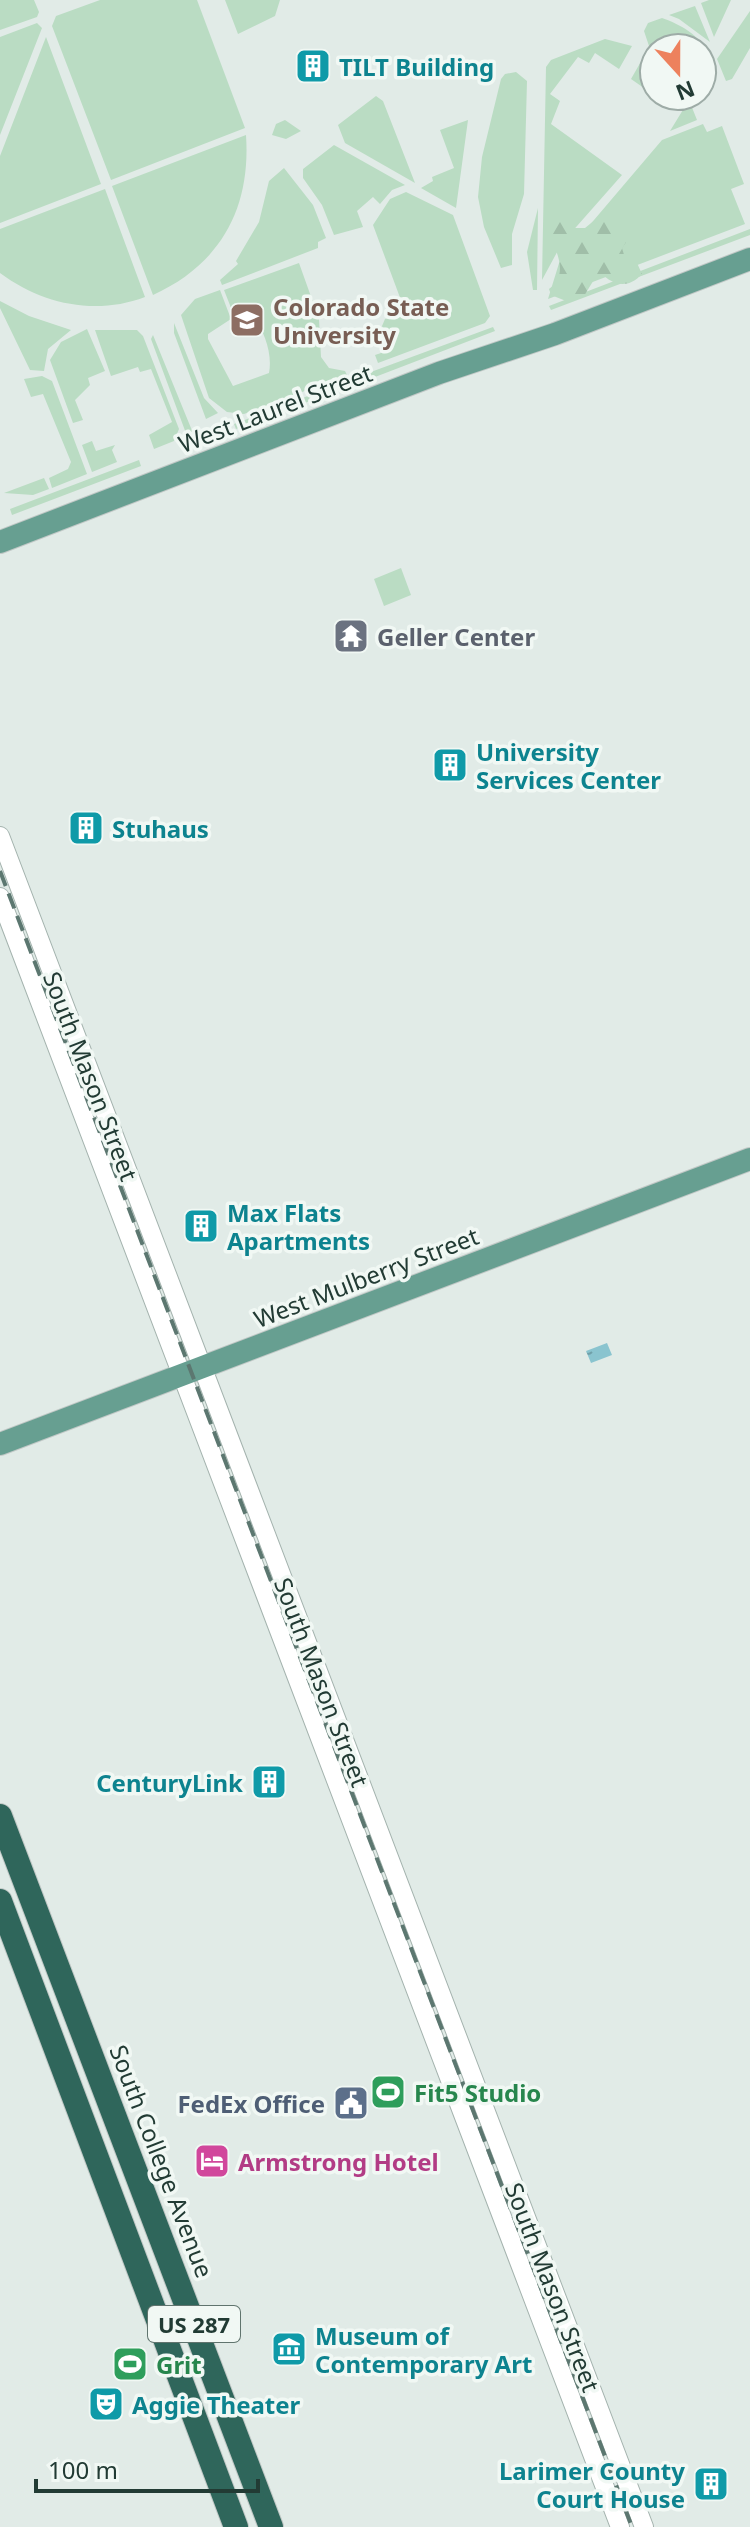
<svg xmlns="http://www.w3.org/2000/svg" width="750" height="2527" viewBox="0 0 750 2527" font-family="'Noto Sans',sans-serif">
	<defs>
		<pattern id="forest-firs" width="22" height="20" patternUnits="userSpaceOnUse" patternTransform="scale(2)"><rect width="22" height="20" fill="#badcc3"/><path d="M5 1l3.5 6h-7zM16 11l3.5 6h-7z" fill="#a0bea8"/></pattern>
		<pattern id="water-ripples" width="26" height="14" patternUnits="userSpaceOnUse" patternTransform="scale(2)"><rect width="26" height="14" fill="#8ac4cf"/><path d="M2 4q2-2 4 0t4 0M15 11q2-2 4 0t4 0" fill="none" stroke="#70a0a9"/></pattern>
	</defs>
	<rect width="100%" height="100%" fill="#e1ebe7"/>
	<!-- grass -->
	<path fill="#badcc3" d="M0,0H34L39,12L37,17L0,30Z
		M100,0H197L245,128L111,180L52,26L56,16Z
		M225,0H280L275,16L238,34Z
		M709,0H731L714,37L701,3Z
		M695,6L710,42L679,19L669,15Z
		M750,11V48L732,79L726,81L717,59Z
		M662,18C680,24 701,36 708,54L705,59L702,48L649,46L644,31L648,23Z
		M37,23L42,28L0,135V37Z
		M46,37L101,184L0,223V156Z
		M605,39L632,46L619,69L595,53L589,63L578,57L550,94L560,101L551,124L622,175L562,243L542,280L546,67L551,60Z
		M647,51L654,53V95L631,79Z
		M516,72L527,81L524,194L512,234V265L501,268L484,227L478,197L482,157L501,79L505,74Z
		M376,96L383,101L415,183L345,143L338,125Z
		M689,100L697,120L670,131Z
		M285,120L301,131L286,139L272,135L276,124Z
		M468,120L456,208L421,188L433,181L432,177L454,168L440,130Z
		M703,124L707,132L722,126L744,184L731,189L745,224L548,299L560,260L662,140Z
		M246,135C251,208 221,264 153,295L112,186Z
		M334,145L405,185L392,190L380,204L373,197L357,211L363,227L334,235L322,205L303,178V169Z
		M284,168L313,205L326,238L318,242V248L222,285L220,280L238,264L236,261L259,222L269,181Z
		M105,189L145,297C95,316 42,304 0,273V229Z
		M406,192L453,215L490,316L485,323L378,363L375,355L390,350L382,326L385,319L405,311L373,225L390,199Z
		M538,208L537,290H533L527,252Z
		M750,229V235L551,310L549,306Z
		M299,263L319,319L321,357L329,368L345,371L347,375L244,414L227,412L209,398L181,315L195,299L220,290L231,319L208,334V339L233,386L269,373C273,352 263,330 252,312L235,318L224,290Z
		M0,301L29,316L71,330L48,349L44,371L30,370L0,308Z
		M174,323L204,398L218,413L206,419L174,333Z
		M493,327L495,331L362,382L360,376Z
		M87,329L105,371L88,378L90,385L75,400L83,420L73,423L50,360L61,342Z
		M95,330H137L143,336L179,429L174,441L154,449L149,435L172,422L151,369L140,372L138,367L111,376Z
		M153,335L193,433L187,436L151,339Z
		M42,376L52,381L87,474L52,488L49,478L68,469L71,462L43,394L31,397L24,379Z
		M350,380L352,385L236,429L234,424Z
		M92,441L96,451L115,445L112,450L117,462L92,472L82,445Z
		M139,460L141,466L12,515L10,509Z
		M44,478L49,489L33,495L4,493Z
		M401,568L411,595L384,606L374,579Z"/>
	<!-- forest -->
	<path fill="url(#forest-firs)" d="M601,215H612L627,241L622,248L625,258L637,263L642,274C630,287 617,287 604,276L595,278L584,296L566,301L551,295L549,289C569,275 557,252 549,234L557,222L566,220L575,228H585Z"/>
	<!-- water -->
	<path fill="url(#water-ripples)" d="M607,1343L612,1355L591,1363L586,1351Z"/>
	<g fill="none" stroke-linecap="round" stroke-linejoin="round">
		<defs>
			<path id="minor" d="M0,836L644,2527
				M0,897L620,2527"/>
			<path id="major" d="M0,542L439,373L555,334L750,259
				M0,1444L750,1159"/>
			<path id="highway" d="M0,1816L271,2527
				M0,1901L236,2527"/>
		</defs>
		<!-- minor casing -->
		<use href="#minor" stroke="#a4b3ae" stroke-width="20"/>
		<!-- major casing -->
		<use href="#major" stroke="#c1c8c6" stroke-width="24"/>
		<!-- highway casing -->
		<use href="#highway" stroke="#c1c8c6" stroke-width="26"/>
		<!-- minor -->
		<use href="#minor" stroke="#fff" stroke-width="18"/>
		<!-- major -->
		<use href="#major" stroke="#679f91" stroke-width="22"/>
		<!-- highway -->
		<use href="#highway" stroke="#2f665b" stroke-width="24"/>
		<!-- rail -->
		<path stroke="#5c7770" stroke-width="4" stroke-dasharray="16 8" stroke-linecap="butt" d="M0,871L632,2527"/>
	</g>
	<!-- icons -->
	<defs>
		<symbol id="building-square" viewBox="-11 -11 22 22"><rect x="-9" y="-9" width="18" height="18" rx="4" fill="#0f9aa8" stroke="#f1f8f4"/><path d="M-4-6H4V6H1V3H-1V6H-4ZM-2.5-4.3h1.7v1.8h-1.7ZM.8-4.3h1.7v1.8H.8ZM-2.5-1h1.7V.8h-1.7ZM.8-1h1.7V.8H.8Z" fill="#fff"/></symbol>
		<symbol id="university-square" viewBox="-11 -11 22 22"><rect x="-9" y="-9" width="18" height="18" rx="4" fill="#8d6e63" stroke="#f1f8f4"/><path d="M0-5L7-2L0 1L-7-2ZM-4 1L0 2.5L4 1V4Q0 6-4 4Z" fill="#fff"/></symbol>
		<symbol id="temple-square" viewBox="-11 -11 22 22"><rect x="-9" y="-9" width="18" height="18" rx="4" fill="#6b7280" stroke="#f1f8f4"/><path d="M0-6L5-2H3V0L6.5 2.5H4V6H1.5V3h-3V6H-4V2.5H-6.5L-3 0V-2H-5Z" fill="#fff"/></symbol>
		<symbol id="stadium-square" viewBox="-11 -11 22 22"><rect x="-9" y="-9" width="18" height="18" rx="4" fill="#2e9e5b" stroke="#f1f8f4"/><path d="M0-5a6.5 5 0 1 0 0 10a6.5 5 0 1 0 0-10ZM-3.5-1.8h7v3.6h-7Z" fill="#fff"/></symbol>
		<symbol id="civic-square" viewBox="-11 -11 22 22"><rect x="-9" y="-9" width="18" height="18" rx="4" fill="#5c6f8a" stroke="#f1f8f4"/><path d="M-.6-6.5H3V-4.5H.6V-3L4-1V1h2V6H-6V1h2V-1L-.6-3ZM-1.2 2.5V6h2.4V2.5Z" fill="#fff"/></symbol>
		<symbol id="hotel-square" viewBox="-11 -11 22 22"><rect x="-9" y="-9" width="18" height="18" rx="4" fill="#d1479c" stroke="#f1f8f4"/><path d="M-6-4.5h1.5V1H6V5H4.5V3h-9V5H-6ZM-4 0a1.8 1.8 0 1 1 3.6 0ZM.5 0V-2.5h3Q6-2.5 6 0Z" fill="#fff"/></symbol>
		<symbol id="museum-square" viewBox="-11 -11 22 22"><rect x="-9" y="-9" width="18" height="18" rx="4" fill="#0f9aa8" stroke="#f1f8f4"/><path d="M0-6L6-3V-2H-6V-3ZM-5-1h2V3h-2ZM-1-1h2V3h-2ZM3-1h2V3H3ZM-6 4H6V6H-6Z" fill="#fff"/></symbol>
		<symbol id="theatre-square" viewBox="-11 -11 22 22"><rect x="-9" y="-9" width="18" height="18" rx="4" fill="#0f9aa8" stroke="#f1f8f4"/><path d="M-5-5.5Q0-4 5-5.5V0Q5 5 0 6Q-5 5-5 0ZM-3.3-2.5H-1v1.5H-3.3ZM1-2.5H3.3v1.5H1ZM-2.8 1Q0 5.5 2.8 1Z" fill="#fff"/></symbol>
	</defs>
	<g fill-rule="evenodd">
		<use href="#building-square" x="293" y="46" width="40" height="40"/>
		<use href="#university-square" x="227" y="300" width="40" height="40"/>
		<use href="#temple-square" x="331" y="616" width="40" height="40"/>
		<use href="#building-square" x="430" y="745" width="40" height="40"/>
		<use href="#building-square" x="66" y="808" width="40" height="40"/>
		<use href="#building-square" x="181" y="1206" width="40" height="40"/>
		<use href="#building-square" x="249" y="1762" width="40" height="40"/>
		<use href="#stadium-square" x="368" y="2072" width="40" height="40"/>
		<use href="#civic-square" x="331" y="2083" width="40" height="40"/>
		<use href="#hotel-square" x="192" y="2141" width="40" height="40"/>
		<use href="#museum-square" x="269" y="2329" width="40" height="40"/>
		<use href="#stadium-square" x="110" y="2344" width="40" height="40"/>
		<use href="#theatre-square" x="86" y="2384" width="40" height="40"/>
		<use href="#building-square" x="691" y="2464" width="40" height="40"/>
	</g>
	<g text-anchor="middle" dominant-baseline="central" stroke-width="7" stroke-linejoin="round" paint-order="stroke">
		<!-- shield labels -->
		<rect fill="#f1f8f4" stroke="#60746e" stroke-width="2" x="148" y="2306" width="92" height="36" rx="6"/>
		<g font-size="22" font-weight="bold" fill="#223b34">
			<text x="194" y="2324">US 287</text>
		</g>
		<!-- culture labels -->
		<g font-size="24" font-weight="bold" fill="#0d838f" stroke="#f1f8f4" text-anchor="start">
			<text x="339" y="66">TILT Building</text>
			<text x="476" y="751">University<tspan x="476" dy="28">Services Center</tspan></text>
			<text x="112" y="828">Stuhaus</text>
			<text x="227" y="1212">Max Flats<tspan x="227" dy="28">Apartments</tspan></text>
			<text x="243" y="1782" text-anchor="end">CenturyLink</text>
			<text x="315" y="2335">Museum of<tspan x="315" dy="28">Contemporary Art</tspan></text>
			<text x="132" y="2404">Aggie Theater</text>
			<text x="685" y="2470" text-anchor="end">Larimer County<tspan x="685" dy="28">Court House</tspan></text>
		</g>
		<!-- education labels -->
		<g font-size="24" font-weight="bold" fill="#785e54" stroke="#f1f8f4" text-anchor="start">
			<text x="273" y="306">Colorado State<tspan x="273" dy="28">University</tspan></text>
		</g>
		<!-- street labels -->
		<g font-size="24" fill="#223b34" stroke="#f1f8f4">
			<text transform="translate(275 408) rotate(-21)">West Laurel Street</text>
			<text transform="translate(91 1076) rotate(69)">South Mason Street</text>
			<text transform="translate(366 1277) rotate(-21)">West Mulberry Street</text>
			<text transform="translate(322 1682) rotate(69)">South Mason Street</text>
			<text transform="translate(162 2161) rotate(69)">South College Avenue</text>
			<text transform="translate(553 2287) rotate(69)">South Mason Street</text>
		</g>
		<!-- worship labels -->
		<g font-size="24" font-weight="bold" fill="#5b616d" stroke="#f1f8f4" text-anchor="start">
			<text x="377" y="636">Geller Center</text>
		</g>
		<!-- leisure labels -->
		<g font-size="24" font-weight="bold" fill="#27864d" stroke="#f1f8f4" text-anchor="start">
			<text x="414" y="2092">Fit5 Studio</text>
			<text x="156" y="2364">Grit</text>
		</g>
		<!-- service labels -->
		<g font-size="24" font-weight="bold" fill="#4e5e75" stroke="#f1f8f4" text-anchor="end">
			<text x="325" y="2103">FedEx Office</text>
		</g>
		<!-- hotel labels -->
		<g font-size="24" font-weight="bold" fill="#b23c85" stroke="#f1f8f4" text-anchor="start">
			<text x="238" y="2161">Armstrong Hotel</text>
		</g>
	</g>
	<!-- north arrow -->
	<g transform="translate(678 72) rotate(159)"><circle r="38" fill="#f1f8f4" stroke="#9eaca7" stroke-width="2"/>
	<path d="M0-6L14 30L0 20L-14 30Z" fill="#ed815d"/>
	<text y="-12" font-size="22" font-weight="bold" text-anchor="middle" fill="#223b34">N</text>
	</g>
	<!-- scale -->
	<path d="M36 2479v12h222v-12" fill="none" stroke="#223b34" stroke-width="4"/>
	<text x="48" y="2479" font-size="24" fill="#223b34" stroke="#f1f8f4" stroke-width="6" paint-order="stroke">100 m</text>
</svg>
